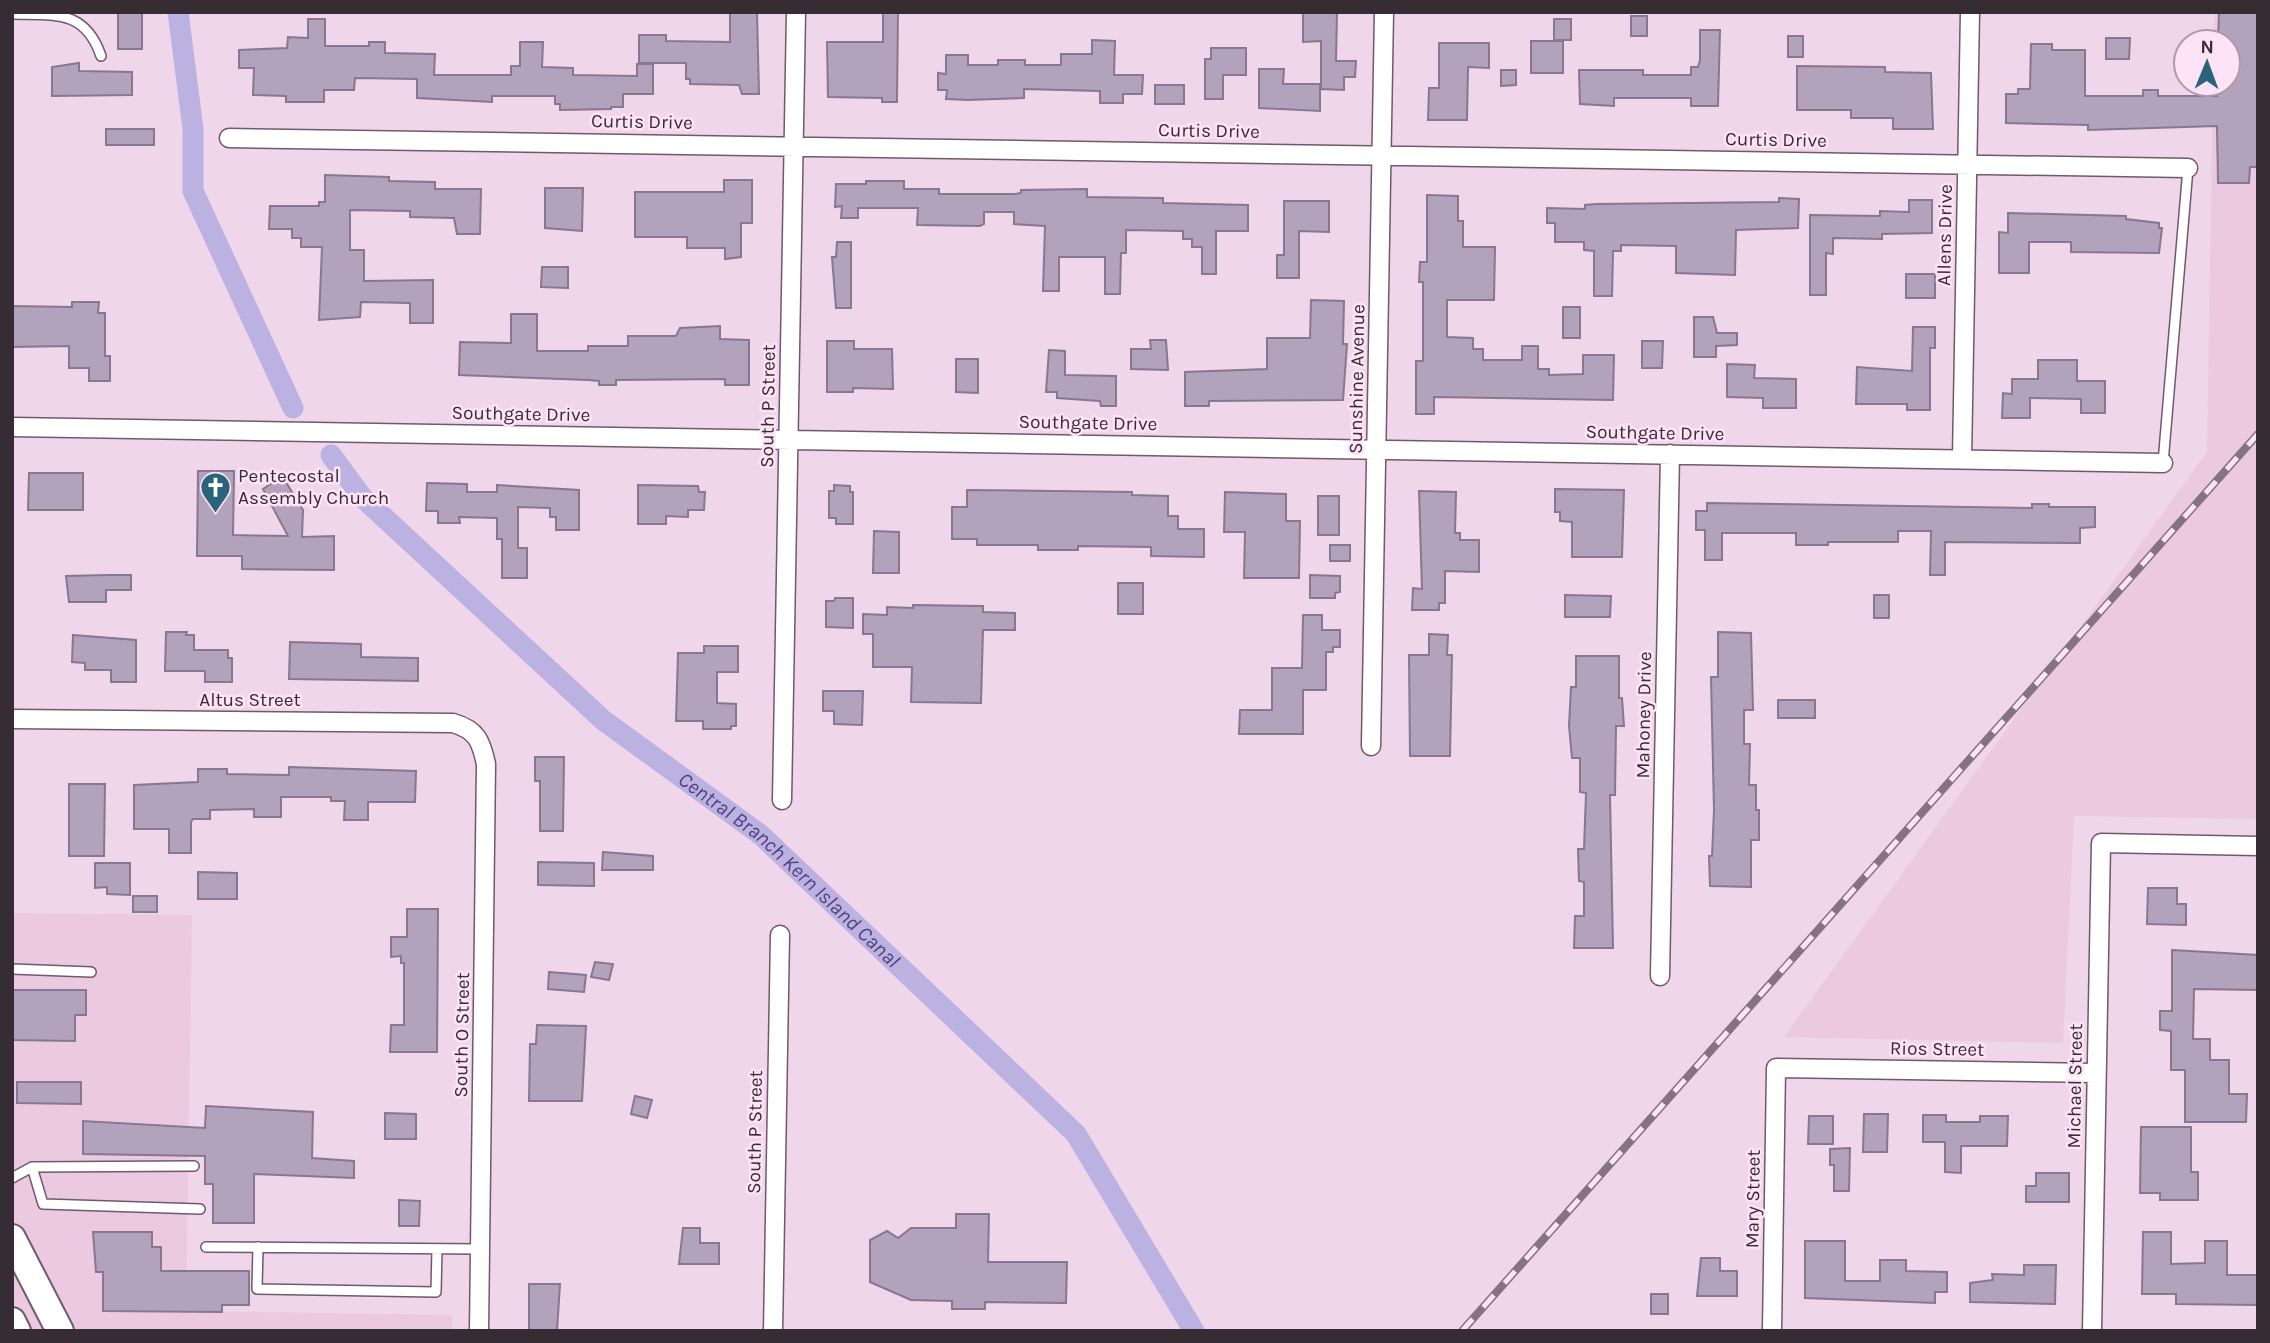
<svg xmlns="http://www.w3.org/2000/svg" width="2270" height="1343" viewBox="0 0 2270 1343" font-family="Karla,sans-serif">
	<rect width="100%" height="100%" fill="#f0d6ea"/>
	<!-- built -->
	<path fill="#eac9e1" d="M2214,12H2258V819L2074,816L2063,1043L1784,1037L2207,452L2213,84H2228V42H2214Z
		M12,913L192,915L186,1311L452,1315V1331H12Z"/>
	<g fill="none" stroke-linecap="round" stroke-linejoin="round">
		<!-- canal -->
		<g stroke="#bbb2e2" stroke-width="21">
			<path d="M178,12L193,129V191L293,408"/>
			<path id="s1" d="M331,455L362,497L603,720L761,835L1076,1134L1194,1331"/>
		</g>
	</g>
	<!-- building -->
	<path fill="#b3a2bb" stroke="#87778f" stroke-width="2" d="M118,12H142V49H118Z
		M730,12H757L759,94H742L739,85L690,84V79H686V63H639V35H666V41L730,42Z
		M883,12H898L897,102H882V98L828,97L827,42H883Z
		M1303,12H1337L1336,61H1356L1355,77H1344V90L1321,89V41L1303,42Z
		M2219,12H2258V167H2250L2249,183H2218L2217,126L2088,130V125L2006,123V94H2018V89H2030L2031,44H2052V50H2085V96H2143V90H2158V96H2217L2218,84H2228V42H2218Z
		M1631,16H1647V36H1631Z
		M308,19H325V46H369V42H385V53L435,54L434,75H511V66H520V42H543L542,67L573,68V75L637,76V64H653V94H623V107H611V109L560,110V104H555V96H492V102L417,98V79L355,78L354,90H324V102H286V96L253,95L254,68H239V50L287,48L288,37L308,38Z
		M1554,19H1571V40H1554Z
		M1700,30H1720L1718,106H1691V98H1614V106L1580,104L1579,70H1643V75H1691V67H1698L1700,60Z
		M1788,36H1803V57H1788Z
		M2106,38H2130L2129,59H2106Z
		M1092,40L1115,41L1114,75H1143L1142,94H1123V103H1100V91L1024,89V98L968,100L946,99L947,90H938V73L946,74V55H968V65H998V60H1025V65H1061V54H1092Z
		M1531,41H1563V73H1531Z
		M1439,43H1489V68L1468,67L1467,120H1428L1429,88H1439Z
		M1211,48H1246V75H1223V99H1205V59H1211Z
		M79,63V71L132,72V95L52,96V67Z
		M1797,66L1885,67V72L1931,73L1933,129H1893V118H1851V110H1797Z
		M1259,69H1284L1283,84H1320V111L1259,108Z
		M1501,70H1516V85L1501,86Z
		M1155,85H1184V104H1155Z
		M106,129H154V145H106Z
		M325,175L389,177V181L435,182V189H481L480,234H457L454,218L410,217V211L350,210V250H364V281L433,280V323H410V303L361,302L360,317L319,320L322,247H301V238H292V229H269L270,206H319V202H325Z
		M724,180H752V223H741V257L725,259V248H687V237H635V192H724Z
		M866,181H904V189H939V194H1015L1021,193V190L1087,189V197L1163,198V203L1248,205V231H1216V274H1202V247H1192V239H1183V231L1126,230V253H1121L1120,294H1105V257H1059V291H1043L1045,226L1014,224V212H984V224L980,226L917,225L918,208H858V218H841L842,206L835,207L836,184H866Z
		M545,188H583L582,231L545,228Z
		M1427,195L1458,196V221H1463V247H1495L1494,300H1447V337L1473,338V349H1483V360H1522V346H1538V369H1549V375L1583,374V355H1614L1613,400L1434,397V414H1416V361H1423V282H1419L1420,262H1427Z
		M1779,198L1799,199L1798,228L1736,230L1735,275L1676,273V246L1621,245V251H1613L1612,296H1594V251L1584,250V242H1555V223H1547V208L1585,209V205L1596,204L1779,202Z
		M1909,200H1932V233L1882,234V239L1833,238V254L1826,253V295H1810V215L1880,216V211L1909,212Z
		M1284,201H1329V232L1299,231V278H1277V255H1284Z
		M2008,213L2126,216V219L2159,223V228H2162L2159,253L2071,252V242H2029V273H1999V232L2008,233Z
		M837,242H851V308H836L832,257H836Z
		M542,267H568V288L541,287Z
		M1906,274H1935V298H1906Z
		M1311,300L1344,301L1343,344H1347L1343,400L1209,401V406H1185V372L1267,369V338H1310Z
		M72,302H99L98,313H105V356H110V381H89V368H69V346L12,347V306L72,307Z
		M1563,307H1580V338H1563Z
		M511,314H537V351H588V346H628V336H676L680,328L720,326V339L749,340V385H725V379L616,380V385H599V381L588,380L459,375L460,342L511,343Z
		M1694,317H1713L1717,333H1737V345L1716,346V357H1694Z
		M1913,327H1935V348H1930V410H1907V404H1856L1857,367L1912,371Z
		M1150,340H1166L1168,370L1131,369V349H1151Z
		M827,341H854V349H892L893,389L853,388V392H827Z
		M1642,341H1663L1662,368H1642Z
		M1049,350L1065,351V375L1116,376V406H1101L1100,401L1057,398V392H1046Z
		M956,359H978V393L956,392Z
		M2038,360H2077V381H2105V413H2081V399L2030,398V418H2002L2003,393L2012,394V379H2038Z
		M1727,364L1755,365L1754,378L1796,379V408H1763V398L1727,397Z
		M198,471H234L233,535L288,536L263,489L278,479H284L303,510L302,537L334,536V570L242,569V556H197Z
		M29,473H83V510H28Z
		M427,483L467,484V492H497V485L579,490V530H556V517H550V508L518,507V548H527V578H502V539H497V518L459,517L460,523H438V511H426Z
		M638,485L698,486L699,492H705L704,510H688V517L666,516V524H638Z
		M834,485L850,486V492H853V524H836V518H829V491H834Z
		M1555,489L1624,490L1622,557H1572V522L1560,521V512H1555Z
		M967,490L1132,492V495L1168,496V516H1178V529H1204V557L1151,556V547L1078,546V550H1038V545H977V539H952V507H967Z
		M1419,491L1456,492L1455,533H1460V540H1479V572L1445,571V603H1439V610H1412L1413,588L1422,589Z
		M1225,492L1286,494V521H1300L1299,578H1244L1245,532H1224Z
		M1318,496H1339V535H1318Z
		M1707,503L2032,508V504H2049V507H2095V527L2080,528V543L1945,542V575H1930L1931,531H1898V542H1828V545H1796V533H1722V560H1705V530H1696V511H1707Z
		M874,531L899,532V573H873Z
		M1330,545H1350V561H1330Z
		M108,575H131V590H106V602H69L66,576Z
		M1310,575L1340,576V592L1335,593V598H1310Z
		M1118,583H1143V614H1118Z
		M1565,595L1611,596L1610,617H1565Z
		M1874,595H1889V618H1874Z
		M835,598H853V628L826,627V601H834Z
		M913,605L983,606V612L1015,613V630H983L981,703L911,702L912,667H873V634H863V614L887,615V607L913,608Z
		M1303,615H1322V630H1340V647H1333V652H1326V690H1303V734H1239L1240,710H1272V668H1302Z
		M166,632H187L186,635H194V650H228V658H232V682H205V671H165Z
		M1718,632L1751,633L1753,710H1744V744H1750L1749,785H1756V810H1759V840H1751V887L1710,886L1709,856H1712L1714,810L1711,677H1718Z
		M1429,634L1448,635L1447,655H1452L1450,756H1410L1409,655H1429Z
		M73,635L136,640V682H111V670H85V663L72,662Z
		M290,642L361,644V657L418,658V681L289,679Z
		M704,646H738V672H717V703L736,704V726H731V729H703V721H676L678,653H704Z
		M1576,656H1619V698H1622L1624,726H1616L1615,795H1610L1613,948H1574L1575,916H1584V882L1579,881L1578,849H1584L1586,793L1580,792V758H1572L1569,726L1571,687H1576Z
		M823,691H863L862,725L834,724V711H823Z
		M1778,700H1815V718H1778Z
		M535,757H564L563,831H540V781H535Z
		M289,767L416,771L415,802H368V820H344L345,801H331V797H281V817H254V809L210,810V819H193L191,822V853H169V829H134V785L198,782V769H227V774L289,775Z
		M69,784H105L104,856H69Z
		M603,852L653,856V870H602Z
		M538,862L594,863V886L538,885Z
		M95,863H130V895L107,894V887L95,888Z
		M198,872L237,873V899H198Z
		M2148,888H2177V904H2186V925L2147,924Z
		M133,896H157V912H133Z
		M407,909H438L437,1052H390L391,1025H404V963H401V956L391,957V937H407Z
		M2172,950L2258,955V990L2194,989L2193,1039H2210V1060H2229V1094H2247L2246,1122H2185V1070H2171V1031L2160,1030V1011H2172Z
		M595,962L613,964L609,980L591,977Z
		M549,972L586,975L584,992L548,989Z
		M12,990H86V1015H75V1041L12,1040Z
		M537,1025L586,1026L582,1101H529L530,1044H536Z
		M17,1082H81V1104L17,1103Z
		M635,1096L652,1100L647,1118L631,1114Z
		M206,1106L313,1112L312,1158L354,1161V1178L254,1174V1223H213V1184H205V1156L83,1154V1121L205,1128Z
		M385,1113L416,1114V1139H385Z
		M1864,1114H1888L1887,1152H1863Z
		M1923,1115H1946V1122H1980V1116H2008L2007,1146H1961V1173L1945,1172V1142H1923Z
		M1809,1116H1833V1144H1808Z
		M2141,1127H2191V1172H2198V1200H2160V1193H2140Z
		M1850,1148L1849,1191H1834V1165H1830V1149Z
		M2036,1173H2069V1202H2026V1186H2036Z
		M399,1200L420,1201L419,1226H399Z
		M956,1214H989L988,1262H1067L1066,1303L985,1302V1309H952V1301L911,1300L870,1282V1240L887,1231L898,1238L911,1228H956Z
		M683,1228H700V1243H719V1264H679Z
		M93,1232H152V1247H161V1271H249V1305H222V1312L103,1311V1272H96Z
		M2143,1232H2171V1264L2205,1263V1241H2227V1275H2258V1305L2176,1304V1294H2142Z
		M1805,1241H1845V1281H1880V1260H1906V1271L1947,1272V1292H1935V1303L1805,1298Z
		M1701,1258H1720V1271H1737V1296H1697Z
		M2024,1265H2056L2055,1304L1970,1302V1283L1993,1280L1992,1274L2024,1275Z
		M529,1284H560L557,1331H529Z
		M1651,1294H1668V1314H1651Z"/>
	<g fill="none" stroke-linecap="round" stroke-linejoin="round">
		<defs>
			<path id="service" d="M12,14C54,15 85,9 101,56
				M2163,463L2188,168
				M12,969L91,972
				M32,1167L43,1204L200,1209
				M12,1178L32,1167L194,1166
				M206,1247L480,1249
				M258,1247L257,1289L436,1292L437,1249"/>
			<path id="minor" d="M229,138L2188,168
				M12,427L2163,463
				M1962,459L1970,12
				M12,719L453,723C477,730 481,741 486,764L479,1331
				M1371,746L1384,12
				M782,800L796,12
				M1660,976L1670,454
				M773,1331L780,935
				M1772,1331L1776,1068L2096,1073
				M2092,1331L2101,843L2258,846"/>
			<path id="secondary" d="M12,1238L60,1331
				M12,1321L17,1331"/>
		</defs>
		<!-- service casing -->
		<use href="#service" stroke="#70596b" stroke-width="12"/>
		<!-- minor casing -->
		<use href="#minor" stroke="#70596b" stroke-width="21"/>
		<!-- secondary casing -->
		<use href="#secondary" stroke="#70596b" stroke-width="30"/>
		<!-- service -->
		<use href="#service" stroke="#fff" stroke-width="9"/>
		<!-- minor -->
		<use href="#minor" stroke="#fff" stroke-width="18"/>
		<!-- secondary -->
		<use href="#secondary" stroke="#fff" stroke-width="26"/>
		<defs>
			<path id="rail" d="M1462,1331L2258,434"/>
		</defs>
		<!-- rail casing -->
		<use href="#rail" stroke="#847380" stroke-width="8"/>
		<!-- rail -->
		<use href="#rail" stroke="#fee3f7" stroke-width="5" stroke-dasharray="16" stroke-linecap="butt"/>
	</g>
	<!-- icons -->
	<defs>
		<symbol id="church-pin" viewBox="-11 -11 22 30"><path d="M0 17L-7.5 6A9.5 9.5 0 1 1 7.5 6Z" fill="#2a637c" stroke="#fee3f7"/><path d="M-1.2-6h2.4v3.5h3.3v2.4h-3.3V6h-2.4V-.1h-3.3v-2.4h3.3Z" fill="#fff"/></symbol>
	</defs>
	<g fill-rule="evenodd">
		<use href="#church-pin" x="198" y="470" width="35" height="47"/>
	</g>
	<g text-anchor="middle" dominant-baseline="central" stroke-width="5" stroke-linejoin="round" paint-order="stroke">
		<!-- street labels -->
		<g font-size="19" fill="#362c34" stroke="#fee3f7">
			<text transform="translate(642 122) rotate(1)">Curtis Drive</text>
			<text transform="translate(1209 131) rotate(1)">Curtis Drive</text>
			<text transform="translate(1776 140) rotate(1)">Curtis Drive</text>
			<text transform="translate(1945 235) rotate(-89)">Allens Drive</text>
			<text transform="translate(1357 379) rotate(-89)">Sunshine Avenue</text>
			<text transform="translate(768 406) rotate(-89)">South P Street</text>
			<text transform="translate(521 414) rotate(1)">Southgate Drive</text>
			<text transform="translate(1088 423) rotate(1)">Southgate Drive</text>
			<text transform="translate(1655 433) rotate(1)">Southgate Drive</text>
			<text x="250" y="700">Altus Street</text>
			<text transform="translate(1644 715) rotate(-89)">Mahoney Drive</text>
			<text transform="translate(462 1035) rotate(-89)">South O Street</text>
			<text transform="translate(1937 1049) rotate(1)">Rios Street</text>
			<text transform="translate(2075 1086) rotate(-89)">Michael Street</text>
			<text transform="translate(755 1132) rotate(-89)">South P Street</text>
			<text transform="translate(1753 1199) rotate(-89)">Mary Street</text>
		</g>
		<!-- poi labels -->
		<g font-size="19" fill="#362c34" stroke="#fee3f7" text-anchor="start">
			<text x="238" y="476">Pentecostal<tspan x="238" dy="22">Assembly Church</tspan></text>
		</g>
		<!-- water labels -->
		<g font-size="21" font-style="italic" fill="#52437f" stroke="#fee3f7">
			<text stroke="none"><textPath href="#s1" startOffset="620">Central Branch Kern Island Canal</textPath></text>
		</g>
	</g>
	<!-- border -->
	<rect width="2270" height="1343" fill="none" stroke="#362c34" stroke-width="28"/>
	<!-- north arrow -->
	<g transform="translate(2207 63) rotate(1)"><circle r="33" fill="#fee3f7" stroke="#ae9aa9" stroke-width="2"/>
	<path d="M0-5L12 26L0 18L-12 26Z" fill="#2a637c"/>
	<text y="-10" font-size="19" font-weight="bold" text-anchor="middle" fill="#362c34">N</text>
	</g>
</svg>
